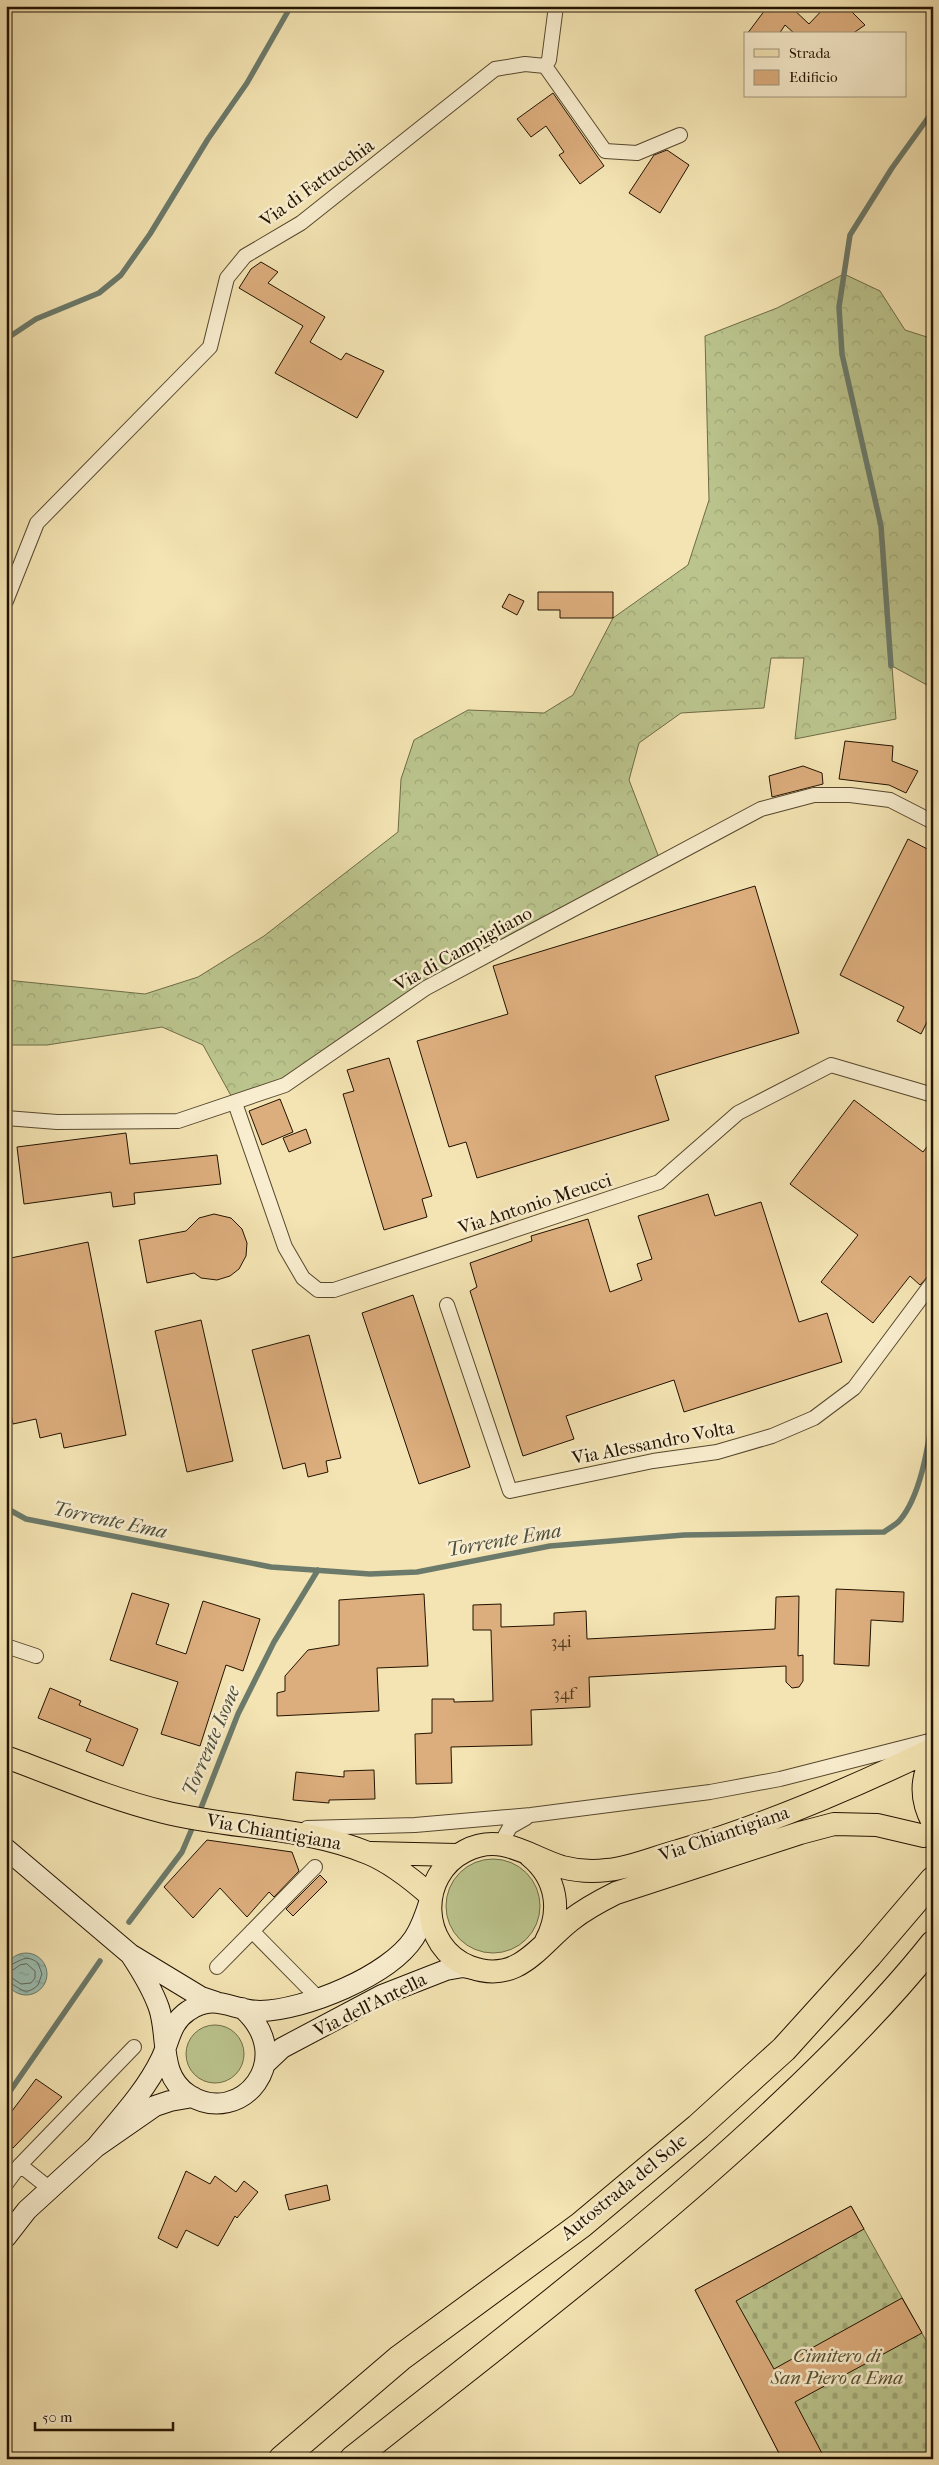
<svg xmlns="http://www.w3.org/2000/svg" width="939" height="2465" viewBox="0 0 939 2465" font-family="'IM FELL French Canon',serif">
	<defs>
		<pattern id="forest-crowns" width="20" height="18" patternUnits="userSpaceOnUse" patternTransform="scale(1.25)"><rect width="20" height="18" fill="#bbc48d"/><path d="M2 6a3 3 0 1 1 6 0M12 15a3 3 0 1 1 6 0" fill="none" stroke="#a0a878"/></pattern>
		<pattern id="cemetery-stones" width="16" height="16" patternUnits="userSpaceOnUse" patternTransform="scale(1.25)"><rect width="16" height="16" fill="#bbc48d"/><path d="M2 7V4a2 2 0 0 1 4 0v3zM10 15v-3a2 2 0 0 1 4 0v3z" fill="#a0a878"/></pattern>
		<pattern id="water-ripples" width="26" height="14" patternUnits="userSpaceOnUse" patternTransform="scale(1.25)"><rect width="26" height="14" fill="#9cbeb2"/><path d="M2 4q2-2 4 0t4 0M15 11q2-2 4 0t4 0" fill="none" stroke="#86a297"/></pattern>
	</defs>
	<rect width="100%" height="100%" fill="#f4e4b3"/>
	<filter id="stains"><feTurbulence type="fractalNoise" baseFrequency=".004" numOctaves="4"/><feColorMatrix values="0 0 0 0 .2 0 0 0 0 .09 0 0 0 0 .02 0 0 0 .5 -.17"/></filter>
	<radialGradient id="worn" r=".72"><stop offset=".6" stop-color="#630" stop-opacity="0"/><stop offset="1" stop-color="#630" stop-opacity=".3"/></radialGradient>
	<!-- green -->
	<path fill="#bbc48d" stroke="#6e6c46" d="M446 1906a47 47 0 1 1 94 0a47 47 0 1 1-94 0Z
		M186 2054a29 29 0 1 1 58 0a29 29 0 1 1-58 0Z"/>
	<!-- forest -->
	<path fill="url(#forest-crowns)" stroke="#6e6c46" d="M844,274L880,291L905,330L933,339V647L927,685L892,666L896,719L795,739L804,658H771L764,708L681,713L639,743L629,780L661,863L426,988L285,1085L235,1103L203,1045L162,1027L47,1045H6V980L145,994L198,977L264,936L398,832L401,779L414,740L468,710L544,713L573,695L613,618L688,565L709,500L705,336L777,308Z"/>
	<!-- cemetery -->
	<path fill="url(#cemetery-stones)" stroke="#6e6c46" d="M851,2206L933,2353V2459H782L695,2290Z"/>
	<!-- water -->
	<path fill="url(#water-ripples)" stroke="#6b7a6b" d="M5 1974a21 21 0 1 1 42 0a21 21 0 1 1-42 0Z"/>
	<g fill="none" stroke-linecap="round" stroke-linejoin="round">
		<!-- shore -->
		<path stroke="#5f6859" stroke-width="1" d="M27,1964L35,1971V1978L31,1983L21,1984L9,1976L10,1972L20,1965Z
			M6,1966C19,1964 24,1952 38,1963L42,1974L38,1985C23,1999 20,1985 6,1982"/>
		<!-- stream -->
		<path stroke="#6b7a6b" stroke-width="5.5" d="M6,339L36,319L99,293L121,275L150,234L208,139L247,83L291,6
			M891,666L881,526L842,354L839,307L850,235L892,168L933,111
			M6,1508L26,1519L271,1567L370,1574L417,1572L550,1546L684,1535L884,1532C889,1528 896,1525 900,1520C921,1495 928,1446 933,1415
			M199,1813L238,1714L274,1642L318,1570
			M129,1922L182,1852L194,1824
			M6,2097L100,1961"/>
	</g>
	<!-- building -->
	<path fill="#dcad7d" stroke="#221300" d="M768,6H790L809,24L826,6H846L865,25L852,34H795L785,25L779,34H747Z
		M553,93L604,166L580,184L559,155L564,152L546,126L531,137L517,119Z
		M667,150L689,165L660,213L629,193L654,155Z
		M261,262L278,272L268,283L325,317L310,342L341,360L346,353L384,371L357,418L275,373L303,326L239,288L251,269Z
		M538,592H613V618H560V610H538Z
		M509,594L524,601L517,615L502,607Z
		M845,741L893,746L892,761L918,771L906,793L889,785L839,779Z
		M803,766L822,773L823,784L772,797L769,776Z
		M908,839L933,852V1010L921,1034L897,1021L904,1007L840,975Z
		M755,886L799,1033L655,1076L669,1120L477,1178L466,1142L449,1147L417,1041L508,1014L493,966Z
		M389,1058L432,1196L422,1199L427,1217L384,1230L343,1094L354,1091L347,1070Z
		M280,1099L293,1132L262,1145L249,1111Z
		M854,1100L923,1152L933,1139V1271L920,1285L910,1276L873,1323L821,1282L858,1235L790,1184Z
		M306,1129L311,1143L289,1152L283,1138Z
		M126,1133L130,1164L217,1155L221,1184L134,1193L135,1204L113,1207L111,1192L24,1204L17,1147Z
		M708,1194L715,1216L761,1202L799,1322L827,1313L842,1362L684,1412L674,1380L566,1416L574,1439L523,1456L470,1291L477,1287L470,1263L532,1241L531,1236L588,1219L610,1292L642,1280L637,1264L652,1259L638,1216Z
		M214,1214L231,1218L242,1229L247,1243L246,1256L239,1269L230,1276L217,1280L201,1278L194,1273L147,1283L139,1240L186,1231L199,1218Z
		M88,1242L126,1435L64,1448L61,1433L40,1438L36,1419L13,1424L6,1391V1259Z
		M413,1295L470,1467L419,1484L362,1313Z
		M201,1320L233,1461L187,1472L155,1331Z
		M309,1335L341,1458L326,1461L328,1472L308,1477L305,1463L283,1469L252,1350Z
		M836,1589L904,1592L903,1622L871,1620L869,1666L834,1664Z
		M132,1593L169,1604L156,1644L186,1654L203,1601L260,1619L243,1671L226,1665L200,1746L161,1734L178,1682L110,1660Z
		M424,1594L428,1666L377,1668L379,1711L277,1716V1693L285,1691V1676L308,1650L339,1645V1600Z
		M799,1596L798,1656L803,1655V1681L799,1687L792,1688L786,1682V1666L589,1677L590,1707L531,1710L532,1745L451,1747L452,1783L416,1784L415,1734L432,1733V1699H454V1702L493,1701L491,1630H473V1605L501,1604V1627L554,1625V1613L586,1611L587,1639L775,1629L776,1597Z
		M50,1688L81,1701L79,1705L138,1729L123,1766L86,1751L91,1739L38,1718Z
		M374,1770L375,1799L329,1800V1803L293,1800L296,1772L344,1777V1771Z
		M207,1840L292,1852L299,1871L274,1897L269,1892L247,1917L220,1888L193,1918L164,1887Z
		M320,1875L327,1882L293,1916L286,1909Z
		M36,2079L62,2097L13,2148L6,2140V2119Z
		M186,2171L210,2184L215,2176L236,2192L244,2181L258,2192L237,2218L235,2216L218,2246L186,2230L177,2248L158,2238Z
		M327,2185L330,2200L289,2210L285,2195Z
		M851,2206L864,2229L736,2301L774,2369L902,2298L922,2333L795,2402L825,2459H782L695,2290Z"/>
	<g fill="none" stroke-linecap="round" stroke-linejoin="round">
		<defs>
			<path id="street" d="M545,66L549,60L556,6
				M6,601L37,523L210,347L227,278L245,256L301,223L495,69L525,64L545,66L605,151L637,153L680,135
				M235,1103L285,1247L303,1278L318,1290H334L659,1182L738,1113L831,1065L933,1095
				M6,1118L57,1122L178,1121L285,1085L426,988L761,809L814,795H850L890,800L933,822
				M447,1305L510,1491L653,1461L717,1452L772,1436L814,1418L854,1388L933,1282
				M6,1646L36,1656
				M307,1828L415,1825L531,1815L710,1792L780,1779L933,1740
				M500,1845L510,1827L526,1818
				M252,1931L319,1999
				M217,1967L315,1867
				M6,2184L20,2165
				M49,2188L20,2165L134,2047"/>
			<path id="secondary" d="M6,1849L130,1954L201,1997L216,2002
				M130,1954C142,1972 152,1988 159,2008C169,2038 158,2075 189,2095C241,2128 299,2058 242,2008
				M265,2064L282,2048L382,1995L446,1970L463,1967L478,1970
				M96,2147C119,2119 145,2092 161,2059C170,2041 170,2023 188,2011C215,1992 233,2011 260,2011C305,2010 389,1976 414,1938C422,1926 426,1913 430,1900
				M6,2237L27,2210L96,2147L155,2106L170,2101L193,2097"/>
			<path id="primary" d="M6,1757C58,1776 110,1799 164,1812C232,1829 303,1826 368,1853C388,1861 414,1881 431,1896
				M933,1757C920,1779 921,1801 933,1823
				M924,1836L877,1825L834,1824L800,1833L616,1893C600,1901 585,1909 571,1920C539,1945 518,1985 470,1967C419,1947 417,1875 465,1851C502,1832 529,1857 562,1867C577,1871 592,1872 607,1870C631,1868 655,1857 678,1851C766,1825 850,1789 933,1749
				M371,1853L457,1855
				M530,1856C557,1878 562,1911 546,1941"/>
			<path id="highway" d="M282,2459L400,2358L581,2225L698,2127L784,2049L869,1955L933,1880
				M353,2459C499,2343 648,2231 783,2103C836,2053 887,2002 933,1944"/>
		</defs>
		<!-- street casing -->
		<use href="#street" stroke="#56472d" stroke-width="16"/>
		<!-- secondary casing -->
		<use href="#secondary" stroke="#221300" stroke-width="22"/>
		<!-- primary casing -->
		<use href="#primary" stroke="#221300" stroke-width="24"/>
		<!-- highway casing -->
		<use href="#highway" stroke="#221300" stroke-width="28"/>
		<!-- street -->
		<use href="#street" stroke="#f8edce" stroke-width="14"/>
		<!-- secondary -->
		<use href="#secondary" stroke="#f8edce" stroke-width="20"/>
		<!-- primary -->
		<use href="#primary" stroke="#f4e4b3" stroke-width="22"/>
		<!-- highway -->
		<use href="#highway" stroke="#f4e4b3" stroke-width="26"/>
	</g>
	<g text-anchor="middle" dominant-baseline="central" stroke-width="5" stroke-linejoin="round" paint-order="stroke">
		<!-- number labels -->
		<g font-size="16" fill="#503a1f">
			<text x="561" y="1641">34i</text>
			<text x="564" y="1693">34f</text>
		</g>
		<!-- street labels -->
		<g font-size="19" fill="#221300" stroke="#f8edce">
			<text transform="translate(317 183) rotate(-36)">Via di Fattucchia</text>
			<text transform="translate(463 949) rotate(-29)">Via di Campigliano</text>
			<text transform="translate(535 1204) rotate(-18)">Via Antonio Meucci</text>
			<text transform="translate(653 1443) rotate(-11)">Via Alessandro Volta</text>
			<text transform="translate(274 1832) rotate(10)">Via Chiantigiana</text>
			<text transform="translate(724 1834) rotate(-19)">Via Chiantigiana</text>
			<text transform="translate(370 2005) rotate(-26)">Via dell'Antella</text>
			<text transform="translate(624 2187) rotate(-39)">Autostrada del Sole</text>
		</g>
		<!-- park labels -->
		<g font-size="19" font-style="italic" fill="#585131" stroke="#f8edce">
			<text x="837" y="2356">Cimitero di<tspan x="837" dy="22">San Piero a Ema</tspan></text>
		</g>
		<!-- water labels -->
		<g font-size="20" font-style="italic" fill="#4d4f3e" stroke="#f8edce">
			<text transform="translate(110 1520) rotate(12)">Torrente Ema</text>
			<text transform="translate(504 1540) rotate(-10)">Torrente Ema</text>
			<text transform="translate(211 1741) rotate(-67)">Torrente Isone</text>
		</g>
	</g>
	<!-- margin -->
	<rect width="939" height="2465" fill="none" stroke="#f4e4b3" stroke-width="25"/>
	<rect x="8" y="8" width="924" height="2450" fill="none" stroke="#221300" stroke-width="2.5"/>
	<rect x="12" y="12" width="914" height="2440" fill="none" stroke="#221300"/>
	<!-- legend -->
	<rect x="744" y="32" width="162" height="65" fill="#f8edce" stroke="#a2967c"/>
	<rect x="754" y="49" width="25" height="8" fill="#f4e4b3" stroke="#a2967c"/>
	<text x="789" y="58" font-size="15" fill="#221300">Strada</text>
	<rect x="754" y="70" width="25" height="15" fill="#dcad7d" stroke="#a2967c"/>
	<text x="789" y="82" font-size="15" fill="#221300">Edificio</text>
	<!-- scale -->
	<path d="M35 2422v8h138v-8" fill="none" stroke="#221300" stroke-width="2.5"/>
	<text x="42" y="2422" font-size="15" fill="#221300" stroke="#f8edce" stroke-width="4" paint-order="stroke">50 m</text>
	<rect width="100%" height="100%" filter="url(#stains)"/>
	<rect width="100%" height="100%" fill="url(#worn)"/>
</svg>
